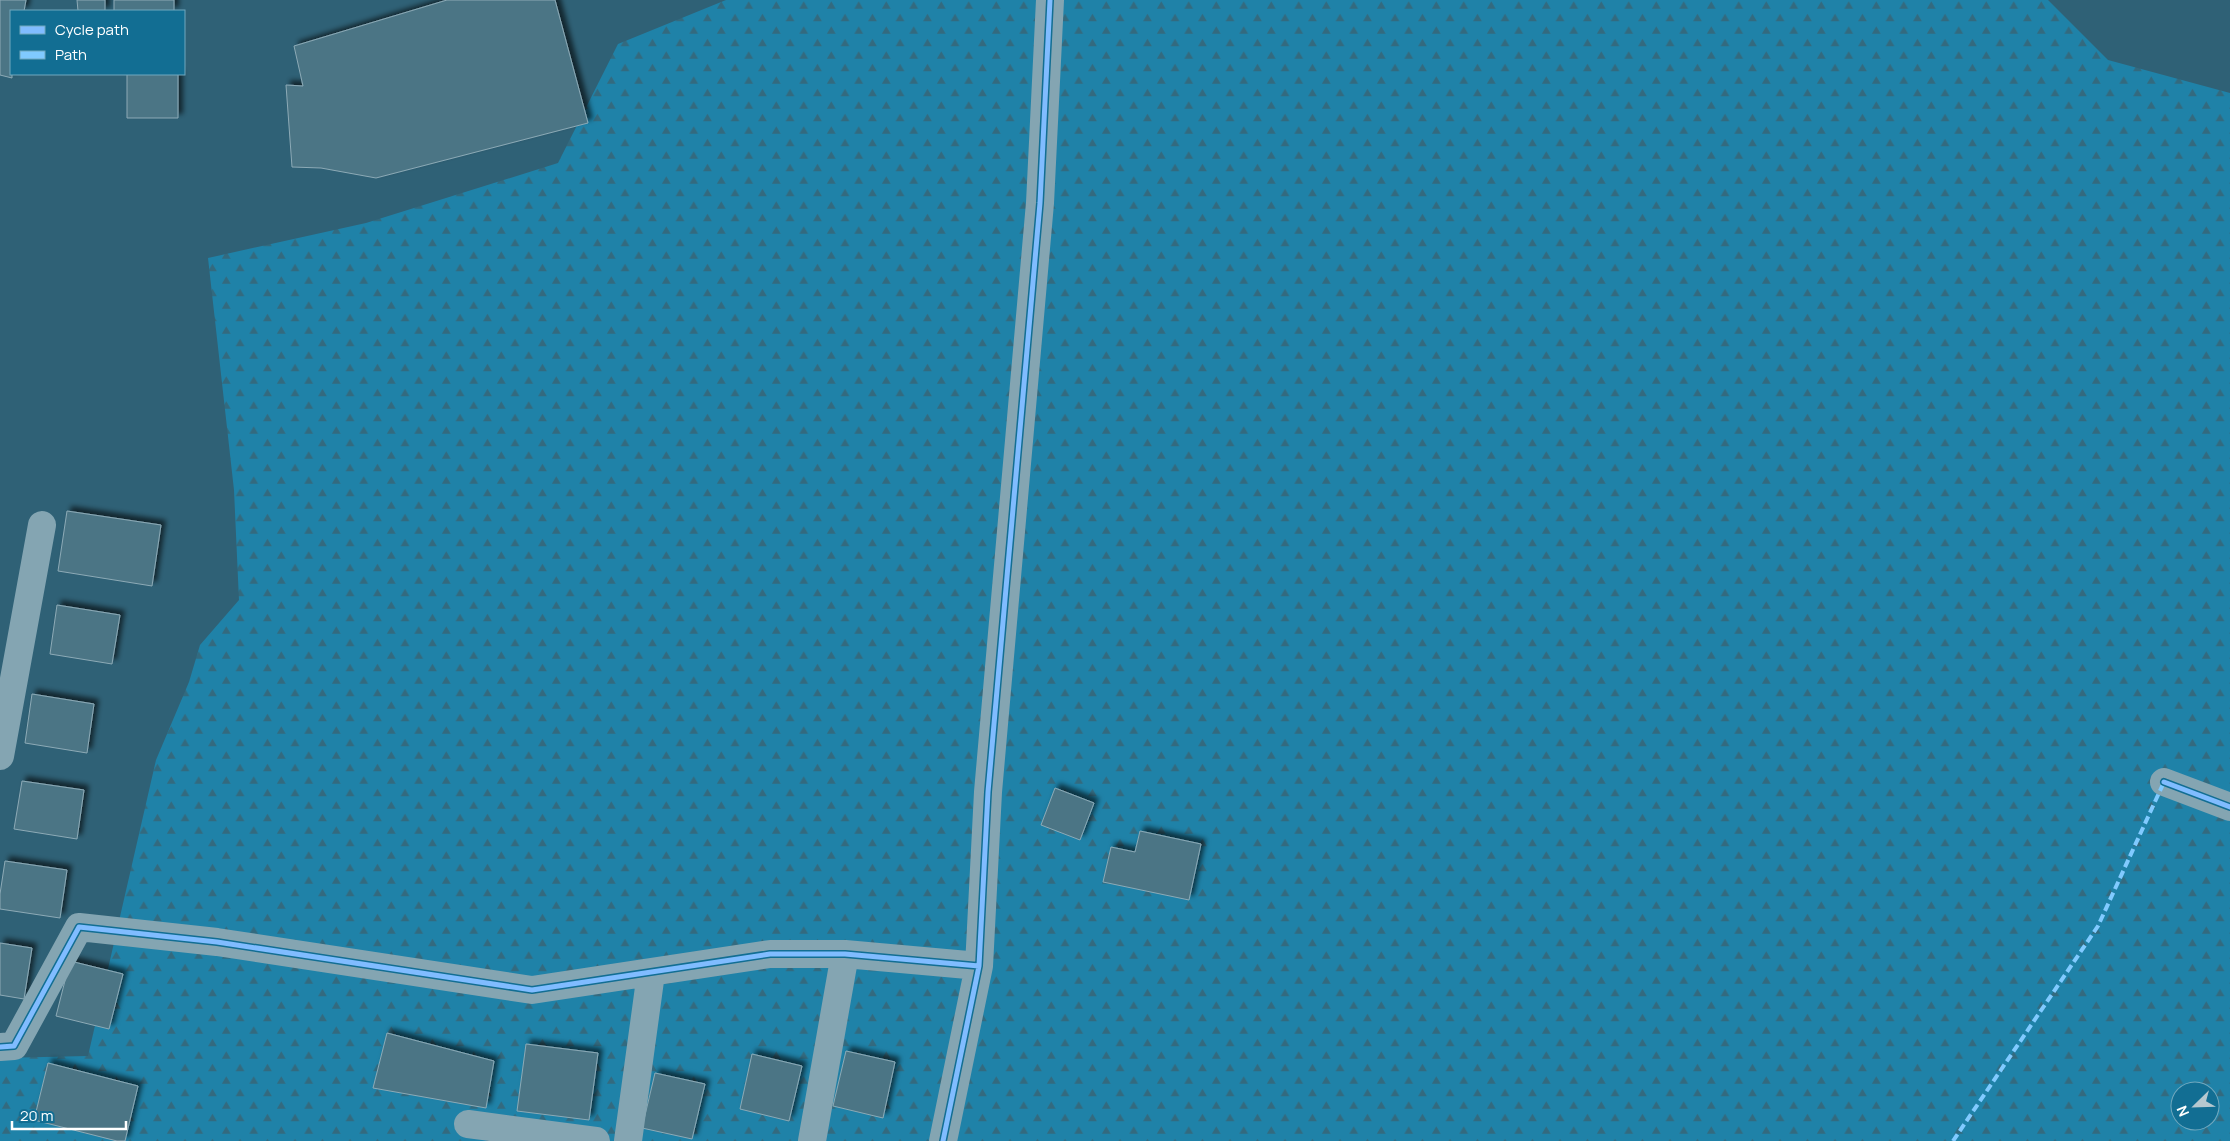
<svg xmlns="http://www.w3.org/2000/svg" width="2230" height="1141" viewBox="0 0 2230 1141" font-family="Manrope,sans-serif">
	<defs>
		<pattern id="forest-firs" width="22" height="20" patternUnits="userSpaceOnUse" patternTransform="scale(1.25)"><rect width="22" height="20" fill="#1f82a8"/><path d="M5 1l3.5 6h-7zM16 11l3.5 6h-7z" fill="#336a7f"/></pattern>
		<filter id="shadow"><feDropShadow dx="4.5" dy="-4.5" stdDeviation="2.5" flood-color="#0009"/></filter>
	</defs>
	<rect width="100%" height="100%" fill="#2f6176"/>
	<!-- forest -->
	<path fill="url(#forest-firs)" fill-rule="evenodd" d="M726,0H2048L2108,60L2230,93V1141H0V1058L88,1056L156,760L189,682L200,645L239,600L234,490L208,258L366,223L558,163L618,44ZM2180,1091H2210V1121H2180Z"/>
	<!-- building -->
	<path fill="#4c7585" stroke="#8caab6" filter="url(#shadow)" d="M0,0H26L24,11H11L12,78L0,75Z
		M77,0H105V11H78Z
		M114,0H174V11H114Z
		M447,0H555L588,123L376,178L321,168L292,167L286,85L303,86L294,46Z
		M127,74H178V118H127Z
		M67,511L161,525L152,586L58,571Z
		M57,605L120,615L112,664L50,654Z
		M32,694L94,704L87,753L25,743Z
		M22,781L84,790L77,839L14,829Z
		M1055,788L1094,803L1080,840L1041,825Z
		M1140,831L1201,844L1189,900L1103,882L1111,847L1135,852Z
		M5,861L67,870L60,918L0,909V894Z
		M0,943L32,948L24,999L0,995Z
		M70,961L123,974L109,1029L56,1016Z
		M387,1033L494,1061L486,1108L373,1088Z
		M526,1044L598,1053L589,1120L517,1111Z
		M846,1051L895,1062L883,1118L833,1106Z
		M752,1054L802,1066L789,1121L740,1109Z
		M48,1063L138,1086L125,1141H117L34,1120Z
		M655,1073L705,1084L692,1139L642,1128Z"/>
	<g fill="none" stroke-linecap="round" stroke-linejoin="round">
		<!-- minor -->
		<path stroke="#84a5b2" stroke-width="28" d="M0,756L42,525
			M2164,782L2230,807
			M0,1047L14,1046L79,927L217,942L532,990L770,954H845L979,966
			M468,1124L596,1141
			M628,1141L651,973
			M812,1141L845,954
			M943,1141L979,966L988,792L1040,203L1050,0"/>
		<!-- quiet -->
		<path stroke="#80caff" stroke-width="4" stroke-dasharray="8 4" stroke-linecap="butt" d="M1953,1141L2098,926L2164,782"/>
		<defs>
			<path id="cycleway" d="M2164,782L2230,807
				M0,1047L14,1046L79,927L217,942L532,990L770,954H845L979,966
				M943,1141L979,966L988,792L1040,203L1050,0"/>
		</defs>
		<!-- cycleway casing -->
		<use href="#cycleway" stroke="#126e93" stroke-width="8"/>
		<!-- cycleway -->
		<use href="#cycleway" stroke="#80bcff" stroke-width="5"/>
	</g>
	<!-- legend -->
	<rect x="10" y="10" width="175" height="65" fill="#126e93" stroke="#71a8be"/>
	<rect x="20" y="26" width="25" height="8" fill="#80bcff" stroke="#71a8be"/>
	<text x="55" y="35" font-size="15" fill="#ffffff">Cycle path</text>
	<rect x="20" y="51" width="25" height="8" fill="#80caff" stroke="#71a8be"/>
	<text x="55" y="60" font-size="15" fill="#ffffff">Path</text>
	<!-- north arrow -->
	<g transform="translate(2195 1106) rotate(247)"><circle r="24" fill="#126e93" stroke="#71a8be"/>
	<path d="M0-4L9 19L0 12L-9 19Z" fill="#b6c8cf"/>
	<text y="-8" font-size="14" font-weight="bold" text-anchor="middle" fill="#ffffff">N</text>
	</g>
	<!-- scale -->
	<path d="M12 1121v8h114v-8" fill="none" stroke="#ffffff" stroke-width="2.5"/>
	<text x="20" y="1121" font-size="15" fill="#ffffff" stroke="#126e93" stroke-width="4" paint-order="stroke">20 m</text>
</svg>
